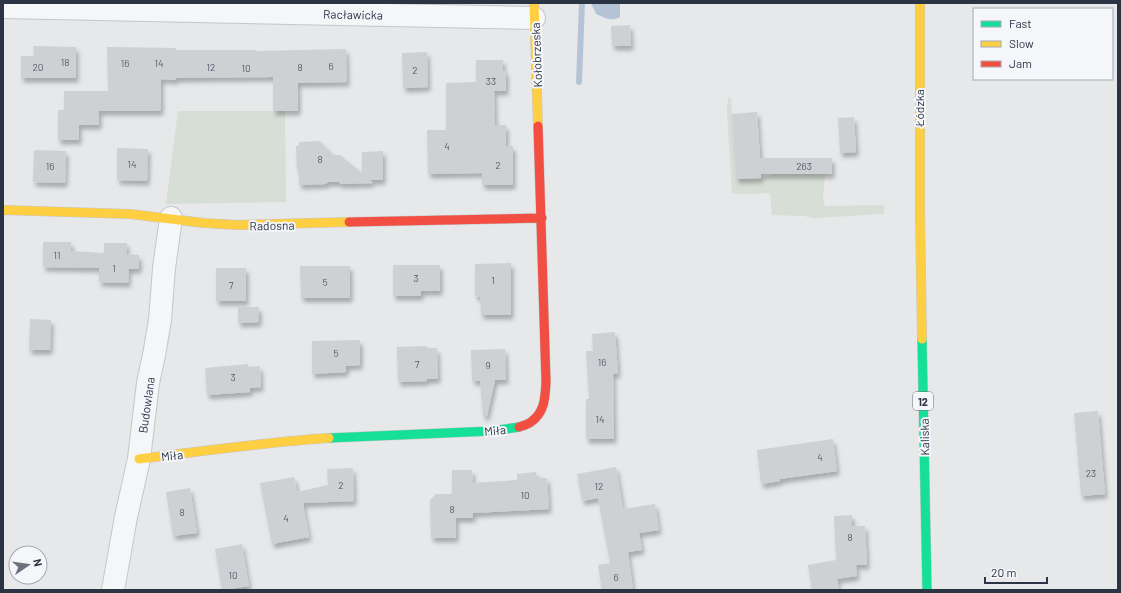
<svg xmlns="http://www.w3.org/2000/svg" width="1121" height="593" viewBox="0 0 1121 593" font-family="Barlow,sans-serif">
	<defs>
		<filter id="shadow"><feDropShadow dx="2.5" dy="4.5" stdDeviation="2" flood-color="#0004"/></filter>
	</defs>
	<rect width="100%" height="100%" fill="#e6e8ea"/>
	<!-- grass -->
	<path fill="#d6ded6" d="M728,98H731L736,179L761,178L776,174H825L823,197L825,206L884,205V214L815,218L803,216L772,215L770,193L749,194L732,193L727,111Z
		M178,111H285L286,202L166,204Z"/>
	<!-- water -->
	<path fill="#b4c4d5" d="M591,3H620V17C611,22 605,18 596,14Z"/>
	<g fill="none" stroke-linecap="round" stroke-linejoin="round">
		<!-- stream -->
		<path stroke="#b4c4d5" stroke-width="6" d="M579,82L582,3"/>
	</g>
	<!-- building -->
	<path fill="#ced0d3" filter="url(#shadow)" d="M630,25L631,46H612L611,26Z
		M33,46L76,47V78H21V56H34Z
		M107,47L176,48V50H255V51L346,49L347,82L298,83V111H273V77L176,78V80L161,79V111H99V125H79V140H58V110H64V91H108Z
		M427,52L428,87L403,88L402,53Z
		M476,60H503V71H506V91H494L495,125H506V146H513V185H482V173L428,174L427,130H446V83L476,82Z
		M757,112L760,158H832V174H761V178L736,179L732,114Z
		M854,117L856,152L840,153L838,118Z
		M320,141L333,155H340L362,173V152L383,151V180H370L373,183L341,184L339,182H328L325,184L299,185V170H297L296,146H299V142Z
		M117,148L148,149L147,181L117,180Z
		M34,150L66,151L65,183L33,182Z
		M43,242H71V251L104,253V243H127L126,254L139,255V269H129L128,283L99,282V268L43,267Z
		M511,263V315H481L480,297L475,296V264Z
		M393,265H440V291H421V296H393Z
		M300,266H350V298H301Z
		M216,268H246V301H216Z
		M238,307H259V322L238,323Z
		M30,319L51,320L50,350H29Z
		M615,332L618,373L613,374L614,439H586V399H589L586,351H593L592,334Z
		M360,340V365L346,366V372L312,374V341Z
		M427,346V348H437L438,379H427V381L398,382L397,347Z
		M505,349L506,380H495L487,416H483L480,381H472L471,350Z
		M248,364V367L260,366L261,387L250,388V392L207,395L205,368Z
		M1098,411L1105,494L1081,496L1074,413Z
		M833,439L837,471L780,479V481L761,484L757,450Z
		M616,467L623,509L655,504L659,530L639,533L642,550L628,552L633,590H602L598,565L610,563L598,498L582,501L577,474Z
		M353,468L354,501L303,503L309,537L272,544L260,483L294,477L297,492L328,485L327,469Z
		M452,470H472L473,483L517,480V474L536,472L537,478H547L549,509L473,513V518H456V538H431L430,500L436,494H452Z
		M190,488L197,533L173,536L166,492Z
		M852,515V526H865L867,565H856L857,576L837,579L839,590H812L808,565L836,560L834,516Z
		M242,544L249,586L222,590L215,549Z"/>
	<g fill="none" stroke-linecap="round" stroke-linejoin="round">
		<defs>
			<path id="street" d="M3,7L534,18
				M113,590L126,517L139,459L148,383L154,355L160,320L164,268L171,218"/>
			<path id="fast" d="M922,339L927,590
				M329,438L492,431L519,427"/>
			<path id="slow" d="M534,3L538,126
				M920,3V213L922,339
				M3,210L130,214L204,223L238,225L349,222
				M139,459C202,451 266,442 329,438"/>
			<path id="jam" d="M349,222L542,218
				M519,427C522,426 527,425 531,422C545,412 545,398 546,382L538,126"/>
		</defs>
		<!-- street casing -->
		<use href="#street" stroke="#c4c6c8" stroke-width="24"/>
		<!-- fast casing -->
		<use href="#fast" stroke="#c4c6c8" stroke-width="10"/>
		<!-- slow casing -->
		<use href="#slow" stroke="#c4c6c8" stroke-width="10"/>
		<!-- jam casing -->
		<use href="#jam" stroke="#c4c6c8" stroke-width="10"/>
		<!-- street -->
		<use href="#street" stroke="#f5f6f7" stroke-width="22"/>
		<!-- fast -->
		<use href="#fast" stroke="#16e098" stroke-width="9"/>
		<!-- slow -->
		<use href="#slow" stroke="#ffcf43" stroke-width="9"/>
		<!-- jam -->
		<use href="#jam" stroke="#f24e42" stroke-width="9"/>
	</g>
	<g text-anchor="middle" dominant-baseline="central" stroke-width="4" stroke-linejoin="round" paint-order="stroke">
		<!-- number labels -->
		<g font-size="10" fill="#545c69">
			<text x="65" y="62">18</text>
			<text x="125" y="63">16</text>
			<text x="159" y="63">14</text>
			<text x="331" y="66">6</text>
			<text x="38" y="67">20</text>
			<text x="211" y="67">12</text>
			<text x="300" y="67">8</text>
			<text x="246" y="68">10</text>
			<text x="415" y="70">2</text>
			<text x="491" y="81">33</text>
			<text x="447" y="146">4</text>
			<text x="320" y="159">8</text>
			<text x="132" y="164">14</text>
			<text x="498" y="165">2</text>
			<text x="50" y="166">16</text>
			<text x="804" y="166">263</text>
			<text x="57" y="255">11</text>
			<text x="114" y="268">1</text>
			<text x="416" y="278">3</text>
			<text x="493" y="280">1</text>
			<text x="325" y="282">5</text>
			<text x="231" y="285">7</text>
			<text x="336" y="353">5</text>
			<text x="602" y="362">16</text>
			<text x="417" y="364">7</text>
			<text x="488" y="365">9</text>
			<text x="233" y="377">3</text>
			<text x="600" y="419">14</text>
			<text x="820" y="457">4</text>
			<text x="1091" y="473">23</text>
			<text x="341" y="485">2</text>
			<text x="599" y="486">12</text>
			<text x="525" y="495">10</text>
			<text x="452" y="509">8</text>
			<text x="182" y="512">8</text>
			<text x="286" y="518">4</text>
			<text x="850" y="537">8</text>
			<text x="233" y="575">10</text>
			<text x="616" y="577">6</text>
		</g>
		<!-- shield labels -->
		<rect fill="#f4f6f9" stroke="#676e7b" stroke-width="1" x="913" y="392" width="20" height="18" rx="3"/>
		<g font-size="11" font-weight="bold" fill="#2b3445">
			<text x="923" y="401">12</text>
		</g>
		<!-- street labels -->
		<g font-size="12" fill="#2b3445" stroke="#f4f6f9">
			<text transform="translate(353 14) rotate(1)">Racławicka</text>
			<text transform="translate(536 55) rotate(-92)">Kołobrzeska</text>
			<text transform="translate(919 108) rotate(-90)">Łódzka</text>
			<text transform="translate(272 225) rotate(-1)">Radosna</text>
			<text transform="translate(146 405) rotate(-82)">Budowlana</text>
			<text transform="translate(495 430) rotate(-6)">Miła</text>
			<text transform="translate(924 437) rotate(-91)">Kaliska</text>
			<text transform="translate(172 455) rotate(-7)">Miła</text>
		</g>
	</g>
	<!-- border -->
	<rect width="1121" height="593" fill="none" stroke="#2b3445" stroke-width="8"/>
	<!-- legend -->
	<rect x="973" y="8" width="140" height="72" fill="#f4f6f9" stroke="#a4a8b1"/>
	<rect x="981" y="21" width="20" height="6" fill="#16e098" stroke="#a4a8b1"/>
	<text x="1009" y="28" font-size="12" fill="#2b3445">Fast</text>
	<rect x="981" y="41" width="20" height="6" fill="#ffcf43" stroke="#a4a8b1"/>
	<text x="1009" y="48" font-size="12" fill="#2b3445">Slow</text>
	<rect x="981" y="61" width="20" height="6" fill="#f24e42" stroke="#a4a8b1"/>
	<text x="1009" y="68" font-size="12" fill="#2b3445">Jam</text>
	<!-- north arrow -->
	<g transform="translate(28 565) rotate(77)"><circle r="19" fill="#f4f6f9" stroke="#a4a8b1"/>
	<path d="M0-3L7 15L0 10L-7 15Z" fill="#6c737f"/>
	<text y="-6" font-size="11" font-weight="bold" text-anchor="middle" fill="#2b3445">N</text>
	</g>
	<!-- scale -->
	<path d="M985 577v6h62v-6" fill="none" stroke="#2b3445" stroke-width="2"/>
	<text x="991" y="577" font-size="12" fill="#2b3445" stroke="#f4f6f9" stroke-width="3" paint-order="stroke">20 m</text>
</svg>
